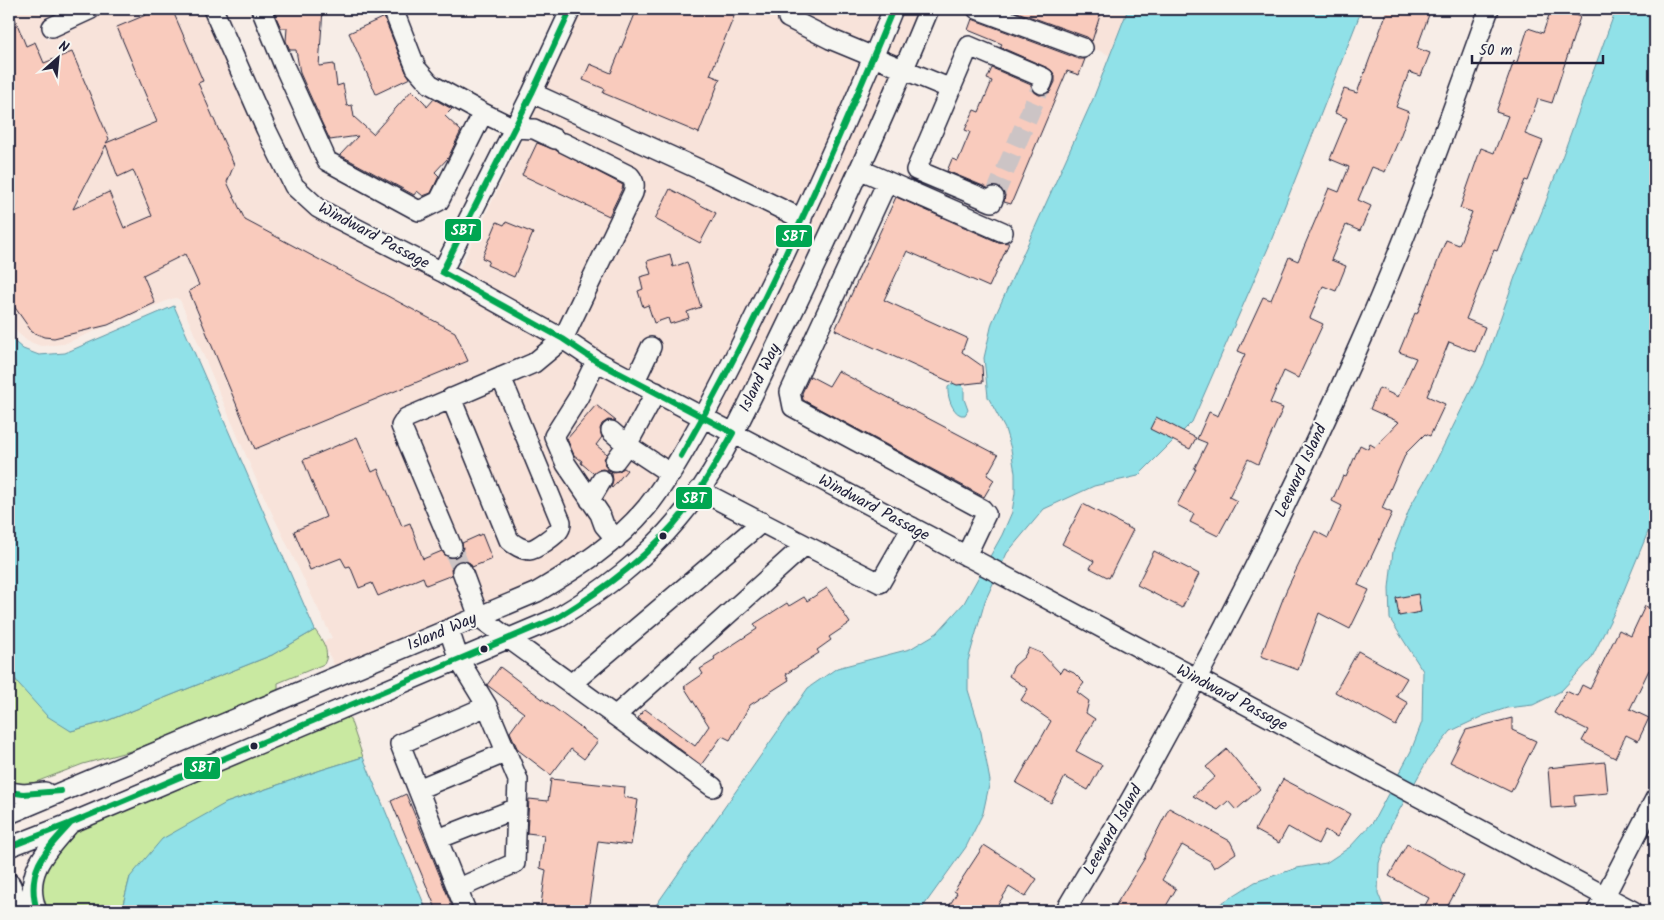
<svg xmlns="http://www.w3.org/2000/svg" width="1664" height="920" viewBox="0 0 1664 920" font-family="Kalam,sans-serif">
	<rect width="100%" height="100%" fill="#f7ede7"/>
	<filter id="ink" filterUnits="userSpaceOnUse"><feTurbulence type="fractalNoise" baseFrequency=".02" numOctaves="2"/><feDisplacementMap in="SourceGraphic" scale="10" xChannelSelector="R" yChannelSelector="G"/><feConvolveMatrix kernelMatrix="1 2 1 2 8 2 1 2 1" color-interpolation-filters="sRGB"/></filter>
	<g filter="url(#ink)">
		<!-- built -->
		<path fill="#f8e3da" d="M9,9H69L41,22L47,40L113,9H202L258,134L285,191L312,216L438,281L558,348L590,369L691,421L663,469L640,501L611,532L576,558L533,583L335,667L323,642L332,638L259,486L180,300L176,298L171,299L64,344L41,346L27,341L17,332L9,314Z
			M581,9H884L794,215L701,404L599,351L568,330L459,270L532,119L542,94Z
			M903,9H919L869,126L730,419L717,412L810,223L882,60Z
			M1004,9H1128L1109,55Z"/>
		<!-- green -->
		<path fill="#c9e9a1" stroke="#76866e" d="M315,630C322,640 331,652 324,664L278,683V690L134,750L83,764L28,785L9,786V668L19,685L71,731L104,722L272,655Z
			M349,716L363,757L321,770L226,803L130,877L122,908L123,911H43L39,884L44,868L75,830Z"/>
		<!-- water -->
		<path fill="#90e1e8" stroke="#6495a3" d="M1128,9H1362L1269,246L1192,422L1138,476L1094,486L1044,509L1007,553L985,601L968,661V690L981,732L990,781L983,813L966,847L920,911H652L808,688L837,668L910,649L937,633L964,603L1002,535L1012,512L1015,493V473L1011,449L1005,429L988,397L984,358L992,323L1093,99Z
			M1616,9H1655V515L1617,607L1591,659L1561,691L1533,705L1507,708L1483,716L1451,731L1428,759L1391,825L1379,863L1378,893L1385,911H1209L1255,882L1297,868L1326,863L1350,847L1373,822L1411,751L1422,722L1423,671L1390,619L1389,588L1393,551L1411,505L1435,463L1485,362L1515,277L1545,204Z
			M174,306L315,630L272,655L104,722L71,731L47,716L19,685L9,668V337L23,349L39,355L65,353Z
			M954,383L961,385L964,388V399L968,410L965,415H961C952,412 947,396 948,387Z
			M363,757L427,911H123L122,908L130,877L162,839L226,803L321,770Z"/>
		<!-- building -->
		<path fill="#f9cbbd" stroke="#22223b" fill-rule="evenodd" d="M9,9H11L26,46L35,42L44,63L72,52L109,139L106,143L157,122L117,27L160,9H172L203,81L198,83L234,165L227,182L245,220L455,332L468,361L255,449L189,291L199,285L185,254L143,275L155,303L108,325L54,338L44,337L32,332L9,299ZM106,145L118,177L133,170L152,216L124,228L109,192L73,209Z
			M277,9H323L319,66L334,64L337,86L343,84L347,106L352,105L354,117L373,134L412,90L425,103L427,107L434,99L452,109L445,116L461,131L448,158L435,172L439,176L431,193L423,196L417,191L414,195L340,155L358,136L330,140L319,117L318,111H317L300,73L296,50H290L286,41L287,28H281L276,17Z
			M637,9H737L710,75L720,79L699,133L603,93L605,89L583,80L590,64L611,73Z
			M1009,9H1102L1092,41L1087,37Z
			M1388,9H1431L1417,48L1430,53L1421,76L1409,72L1396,107L1409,112L1400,137L1385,172L1372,167L1358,200L1371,206L1360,231L1346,225L1331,260L1346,266L1336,291L1323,286L1310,318L1323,324L1298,378L1284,371L1270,403L1283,408L1258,464L1248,459L1229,497L1237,501L1218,536L1190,522L1194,514L1177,505L1196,469H1194L1207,443L1197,439L1209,412L1218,416L1245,354L1238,351L1263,297L1271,300L1289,257L1298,261L1329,188L1339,192L1349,167L1330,159L1347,118L1335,113L1344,89L1357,93Z
			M1551,9H1555L1580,17L1552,103L1538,99L1525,134L1543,141L1528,181L1525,180L1497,251L1494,250L1466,319L1485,327L1475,352L1449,342L1427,396L1445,404L1430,436L1425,434L1406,453L1382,508L1392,513L1358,585L1369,590L1350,629L1319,613L1298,670L1261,656L1286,591L1315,531L1328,538L1342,506L1332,501L1343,476L1346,477L1360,445L1368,449L1370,444L1375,447L1399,422L1370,409L1379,388L1398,397L1416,358L1399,352L1415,313L1417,314L1446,240L1459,245L1472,212L1460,208L1481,148L1494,153L1508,116L1496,112L1514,61L1517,62L1528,28L1543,33Z
			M384,17L406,72L410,78L376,94L349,33Z
			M972,19L1079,59H1085L1079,75L1067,71L1011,204L1004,202L1005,195L1002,190L999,187L993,186L988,188L947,171L952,159L958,161L970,132L965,130L974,110L979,112L992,81L987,79L992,68L1031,85L1033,91L1039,95H1045L1050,92L1055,82V76L1052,71L1048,68L1000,47L1002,44L968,30Z
			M537,143L556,150L623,185L622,189L609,216L522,175Z
			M670,189L716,213L700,243L655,219Z
			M896,197L998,242L1009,243L989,287L907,251L884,300L967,338L962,352L982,366L983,382L957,385L835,330Z
			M497,222L504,225L506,222L533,233L514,277L487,265L489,261L482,258Z
			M670,254L673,267L687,262L701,307L687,312L689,318L670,324L668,318L654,323L648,305L643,307L638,291L643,289L640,277L651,274L647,261Z
			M838,371L998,455L987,475L994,480L984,497L803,400L802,393L810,376L829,386Z
			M596,405L616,421L608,420L602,424L600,429L602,437L596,445L607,454L604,459L605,466L608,470L613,472L619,471L624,468L627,470L612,488L611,487L613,480L612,474L608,471L603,469L597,470L593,473L581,463L582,461L574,455L567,439Z
			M1156,417L1196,438L1190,449L1150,429Z
			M357,437L372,472L378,469L402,526L410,523L423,559L442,551L446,556L451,558H456L461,553L463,548L462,543L482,534L492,559L472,567L470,563L464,560H459L453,564L451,570L452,575L426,585L423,577L378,596L372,583L359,588L350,566L346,567L341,558L310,570L294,531L326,517L303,460Z
			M1083,504L1133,530L1109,578L1090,568L1094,561L1062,544Z
			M1154,551L1199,574L1182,608L1137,585Z
			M827,588L850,623L829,637L831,640L817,650L819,653L786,674L789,680L750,705L730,740L722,736L701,765L638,718L645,709L695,746L709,726L684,687L703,674L700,669L715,660L714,657L757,629L754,624L787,603L789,606L804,597L807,601Z
			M1418,594L1421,612L1399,616L1396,598Z
			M1645,606L1655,610V673L1649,670L1630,709L1649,718L1638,741L1626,735L1615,758L1582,741L1588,730L1554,713L1566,691L1577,696L1582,685L1590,689L1619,630L1631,636Z
			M1029,648L1041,653L1060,673L1063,668L1074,673L1084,683L1077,692L1089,701L1086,713L1095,719L1076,751L1102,765L1088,790L1065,777L1051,803L1016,783L1051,721L1021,700L1028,689L1009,676L1014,666L1024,657Z
			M1358,651L1407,678L1396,696L1408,703L1396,726L1335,692Z
			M500,667L598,741L584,759L571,749L551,775L518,750L510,732L524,713L487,685Z
			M1512,718V730L1536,741L1511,792L1450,762L1466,730Z
			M1227,749L1260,789L1236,810L1228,801L1218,810L1193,796L1215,777L1206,767Z
			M1605,762L1608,793L1574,796L1575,806L1551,808L1548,768Z
			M551,779L625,787L624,797L638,800L631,845L598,841L588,911H540L546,870L540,868L544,835L527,833L529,799L548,801Z
			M1283,779L1350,814L1337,837L1325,830L1318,844L1288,827L1279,843L1255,830Z
			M406,794L429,849L454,911H437L391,801Z
			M1169,808L1230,841L1236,853L1214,868L1210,861L1182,845L1162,880L1176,889L1163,911H1112L1146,856L1145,855Z
			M1407,844L1464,876L1445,911H1422L1429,898L1389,876Z
			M984,845L1037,879L1025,897L1009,887L994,911H946L957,893L954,891Z"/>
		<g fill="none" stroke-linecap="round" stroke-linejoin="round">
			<!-- minor-tunnel -->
			<path stroke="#ccc4c5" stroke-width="19" stroke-dasharray="19 9" stroke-linecap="butt" d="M994,197L1042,84
				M452,547L462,571"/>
			<defs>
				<path id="minor" d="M213,9L266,129L294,186L318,208L334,217L442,272L563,339L596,361L980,563L1633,911
					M261,9L285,68L327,161L419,211L439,201L483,113
					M393,9L416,68L430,84L483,113L514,128L534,129L555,139
					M977,9L1083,48
					M788,18L830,39L951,89
					M52,27L91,9
					M532,93L716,177L802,219
					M859,169L1003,232
					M887,182L790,392L793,407L982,509L986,514L966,556
					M994,197L992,202L916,170L969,46L1044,78L1042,84
					M442,272L532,93L571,9
					M596,361L578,398L554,436L566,464L600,514L604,525L616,539
					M635,381L651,347
					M451,398L509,540C514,545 523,550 530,550C535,550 557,534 559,530C561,527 561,525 561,522L501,377
					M611,431L627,445L671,474
					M615,461L627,445L656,392
					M699,490L805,545
					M590,500L602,480
					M452,547L401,426L406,418L534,363L563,339L633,193C635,186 635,182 630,176L564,143
					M462,571L479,617L713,787
					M449,630L459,660L487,706L518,780L515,863L457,889
					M571,684L762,522
					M615,716L805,545L880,583L912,527
					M418,789L507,752
					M9,792L23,794L45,792
					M9,814L537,592C579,567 615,545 647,507C663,487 676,465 688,444C713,402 734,359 755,316C804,215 851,113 893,9
					M438,839L517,808
					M9,847L71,823L557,618C604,590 644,560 679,518C720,470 748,403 776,347C830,235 882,123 929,9
					M37,911C22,874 46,851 69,825
					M466,911L400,744L487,706
					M1065,911C1090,868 1117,825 1141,781C1221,638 1295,491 1361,341C1409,233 1449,120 1489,9
					M1597,911L1655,799"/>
				<path id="major" d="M9,885L20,911"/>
			</defs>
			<!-- minor casing -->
			<use href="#minor" stroke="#22223b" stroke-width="22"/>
			<!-- major casing -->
			<use href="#major" stroke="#22223b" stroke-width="26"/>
			<!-- minor -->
			<use href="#minor" stroke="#f6f6f2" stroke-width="19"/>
			<!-- major -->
			<use href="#major" stroke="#f6f6f2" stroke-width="22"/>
			<defs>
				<path id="bus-1" d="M681,456C763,313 830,161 893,9
					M9,792L23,794L61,791
					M9,847L71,823L557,618C606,588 652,554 687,508C705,484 719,458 733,433L596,361L563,339L442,272L532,93L571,9
					M37,911C25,870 45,851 71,823"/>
			</defs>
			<!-- bus-1 casing -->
			<use href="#bus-1" stroke="#f6f6f2" stroke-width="10"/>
			<!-- bus-1 -->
			<use href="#bus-1" stroke="#00a651" stroke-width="6"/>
		</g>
	</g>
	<!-- markers -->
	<g fill="#22223b" stroke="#f6f6f2" stroke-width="2">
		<circle cx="663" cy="536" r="4.5"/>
		<circle cx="484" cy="649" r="4.5"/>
		<circle cx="254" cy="746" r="4.5"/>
	</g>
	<g text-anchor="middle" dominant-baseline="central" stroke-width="4" stroke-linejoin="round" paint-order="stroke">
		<!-- street labels -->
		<g font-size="16" fill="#22223b" stroke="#f6f6f2">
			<text transform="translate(374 236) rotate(28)">Windward Passage</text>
			<text transform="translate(760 378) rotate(-64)">Island Way</text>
			<text transform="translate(1301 471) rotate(-65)">Leeward Island</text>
			<text transform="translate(874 508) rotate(28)">Windward Passage</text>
			<text transform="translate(442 632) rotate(-23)">Island Way</text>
			<text transform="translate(1232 698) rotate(28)">Windward Passage</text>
			<text transform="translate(1113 830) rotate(-60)">Leeward Island</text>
		</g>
	</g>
	<g stroke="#f6f6f2" stroke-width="2">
		<rect x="444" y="218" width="38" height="24" rx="5" fill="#00a651"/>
		<rect x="775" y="224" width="38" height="24" rx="5" fill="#00a651"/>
		<rect x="675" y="486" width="38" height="24" rx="5" fill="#00a651"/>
		<rect x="183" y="756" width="38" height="24" rx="5" fill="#00a651"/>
	</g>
	<g font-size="14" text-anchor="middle" font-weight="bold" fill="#fff">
		<text x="463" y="235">SBT</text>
		<text x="794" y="241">SBT</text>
		<text x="694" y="503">SBT</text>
		<text x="202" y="772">SBT</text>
	</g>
	<!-- margin -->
	<rect width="1664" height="920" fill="none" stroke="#f6f6f2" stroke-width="30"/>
	<rect x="15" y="15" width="1634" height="890" fill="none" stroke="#22223b" stroke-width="2" filter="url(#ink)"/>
	<!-- north arrow -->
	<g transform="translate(58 58) rotate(27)" stroke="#f6f6f2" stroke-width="4" paint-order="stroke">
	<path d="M0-4L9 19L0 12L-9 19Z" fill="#22223b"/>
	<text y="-8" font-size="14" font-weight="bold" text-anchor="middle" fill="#22223b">N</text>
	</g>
	<!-- scale -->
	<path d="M1472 55v8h131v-8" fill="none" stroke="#22223b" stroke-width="2.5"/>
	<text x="1479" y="55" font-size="15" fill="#22223b" stroke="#f6f6f2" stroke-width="4" paint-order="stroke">50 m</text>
</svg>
